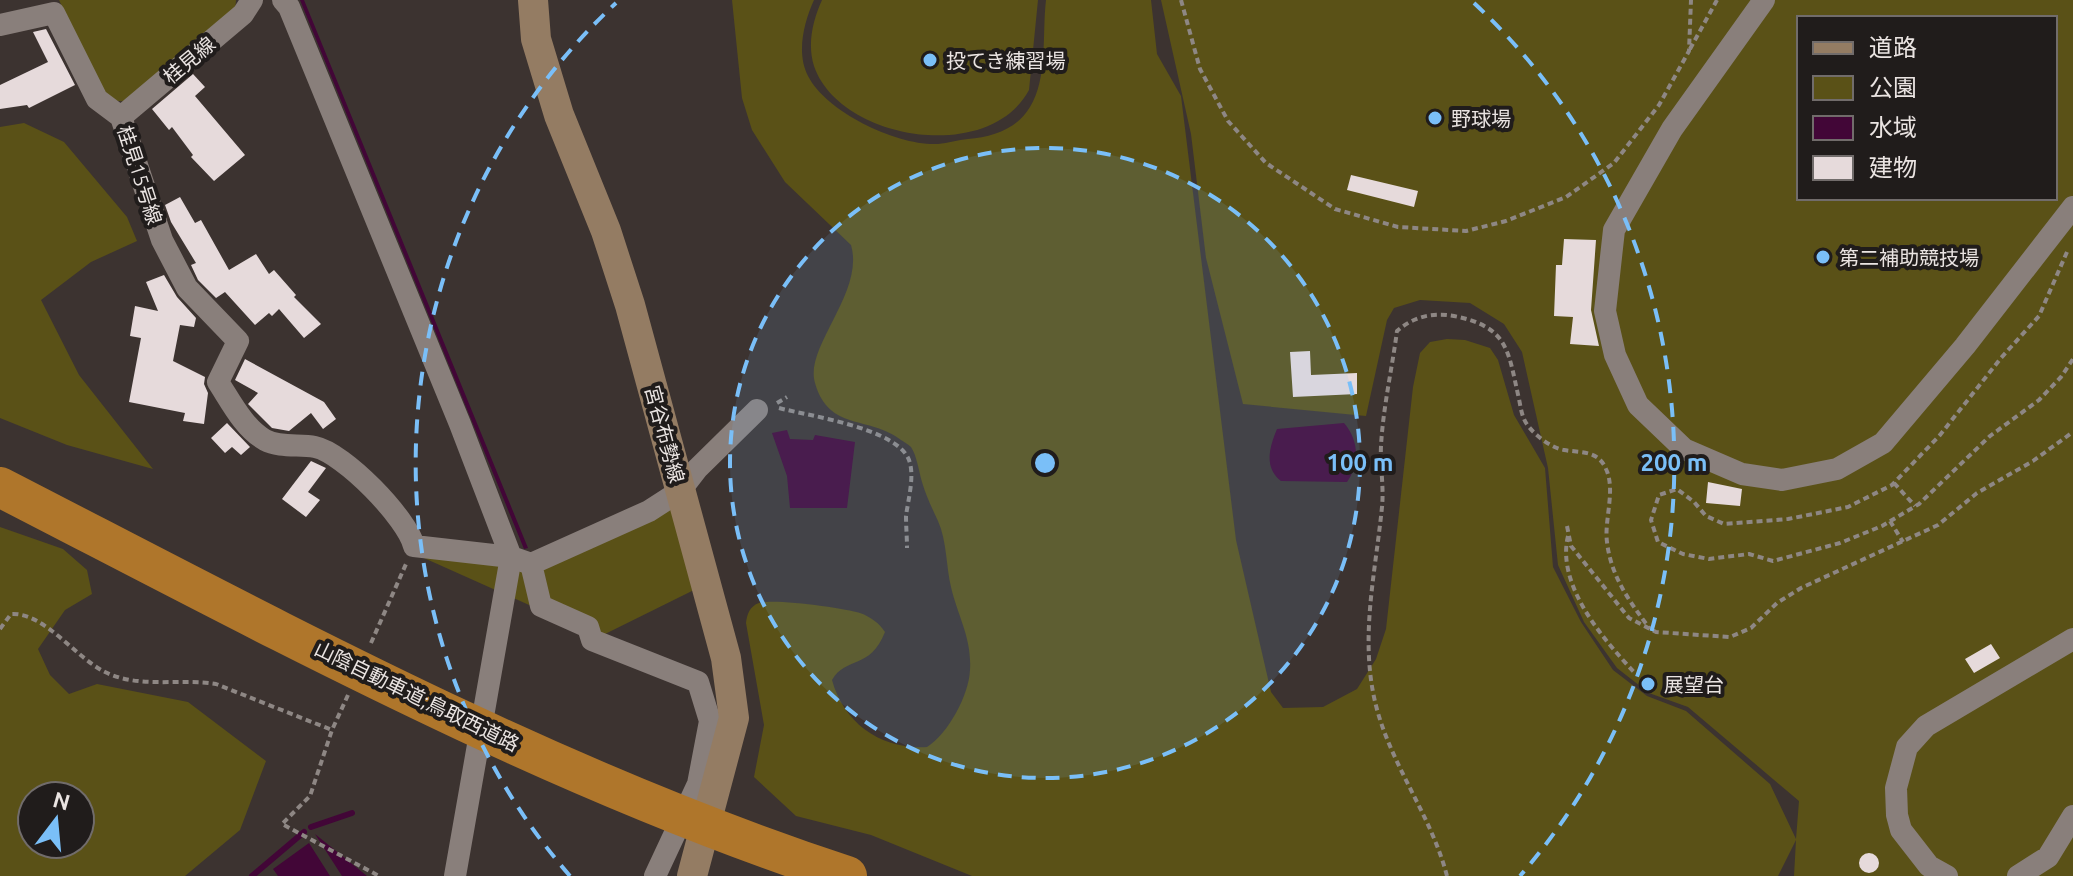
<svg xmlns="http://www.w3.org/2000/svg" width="2073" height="876" viewBox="0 0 2073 876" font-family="Ubuntu,'Noto Sans JP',sans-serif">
	<rect width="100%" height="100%" fill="#3c3330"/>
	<!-- green -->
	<path fill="#5a5117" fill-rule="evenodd" d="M59,0H236L235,12L129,100C118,103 110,100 102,92Z
		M732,0H814C804,22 796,53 808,76C827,113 898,146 938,144C948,143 958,140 968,139C993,137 1017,129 1030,107C1048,78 1042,34 1046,0H1151L1157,54L1181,96L1236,540L1271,692L1283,708L1323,707L1357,689L1376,659L1386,629L1413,387L1420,353L1430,342L1447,339L1465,340L1490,348L1498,360L1514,415L1545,468L1553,567L1581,622L1613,670L1647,696L1686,711L1770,784L1796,839L1799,801L1688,707L1649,693L1617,668L1584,622L1558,565L1548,468L1522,352L1504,324L1470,303L1420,300L1394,308L1387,320L1366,416L1243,404L1206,258L1191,134L1161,0H2073V876H1794L1796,840L1778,876H972L871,835L796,816L754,777L764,725L746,623C747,614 750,606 759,603C772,598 846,608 860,613C871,617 879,623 885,632C870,670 846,656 832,680C844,724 882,750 927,747C948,734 969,695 970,670C972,638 958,617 951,587C946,567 947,541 938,521C932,508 926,496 922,482C919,472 917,456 911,447C908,444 904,442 901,440C869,415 829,432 815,383C804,347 865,292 851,245L785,182L752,130L742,98ZM1799,18H2055V198H1799Z
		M822,0H1038L1029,90C989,165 839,140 814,66C807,44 813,20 822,0Z
		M24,123L64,142L127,217L137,241L91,262L41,300L79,375L153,469L67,445L0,418V127Z
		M672,501L698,588L599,637L547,614L539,569Z
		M0,527L63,549L87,570L92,594L65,610L38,649L50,675L69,694L97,684L188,702L266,761L240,830L185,876H0ZM32,796H80V844H32Z
		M415,554L521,567L538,609Z"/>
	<!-- water -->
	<path fill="#420637" d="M300,0H304L528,548L524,549Z
		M1344,423C1359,440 1360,464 1347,482L1281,481C1263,467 1270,446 1277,429Z
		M787,430L790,439L813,440L815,435L855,442L847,508H790L787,476L772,433Z
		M315,834L367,876H342Z
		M309,843L330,876H278L273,869Z"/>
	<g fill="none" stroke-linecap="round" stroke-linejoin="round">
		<!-- stream -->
		<path stroke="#420637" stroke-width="6" d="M311,827L352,813
			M252,876L304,832"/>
	</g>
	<!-- building -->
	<path fill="#e6dadb" d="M46,29L75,85L29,108L27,105L0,109V85L48,62L33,32Z
		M193,74L205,87L195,96L245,155L214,181L191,157L193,155L172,127L169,130L152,109Z
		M1351,175L1418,191L1414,207L1347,190Z
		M180,197L195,223L201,220L229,270L256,254L269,274L274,270L296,295L294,297L321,324L304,338L279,309L272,316L269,313L255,325L225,292L216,298L198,280L191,265L196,263L171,222L165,205Z
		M1564,239L1596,240L1591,310L1599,346L1570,344L1573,317L1554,316L1556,265H1562Z
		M164,275L177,297L196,318L194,327L180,325L173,361L205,377L204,384L208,393L204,424L183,421L185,413L129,402L141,338L130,336L135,306L158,311L146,282Z
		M1310,351L1311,375L1357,373V394L1293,397L1290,352Z
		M245,359L324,402L336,419L323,429L311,413L289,431L272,428L248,404L258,393L235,380Z
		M227,423L250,447L241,455L232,447L225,453L211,438Z
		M311,461L326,468L308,492L320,500L306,517L282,499Z
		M1708,482L1742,489L1740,506L1706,503Z
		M1991,644L2000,658L1974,673L1965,659Z
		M1859 863a10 10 0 1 1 20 0a10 10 0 1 1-20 0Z"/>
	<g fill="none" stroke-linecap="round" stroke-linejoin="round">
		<!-- path -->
		<path stroke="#8e8784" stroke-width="4" stroke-dasharray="6 4" stroke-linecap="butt" d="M1181,0L1200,69L1228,121L1266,163L1335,209L1398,227L1466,231L1506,221L1566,197L1614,163L1659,105L1689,51L1691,0
			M1690,49L1717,0
			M2067,252L2039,316L2001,358L1940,435L1892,485L1848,507L1788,519L1724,524L1706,516L1694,502L1677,489L1659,495L1651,520L1658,542L1683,554L1709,559L1749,554L1773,561L1840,543L1882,526L1919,504L1990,436L2039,400L2061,377L2073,359
			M777,403L787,397
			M779,408C809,416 897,428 909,460C915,476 908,500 906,516C906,527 907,537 907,548
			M1894,483L1915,506
			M1890,521L1903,542
			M1567,526L1571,546L1629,618L1656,632L1730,637L1751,628L1777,603L1801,588L1938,525L1977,493L2033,461L2073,432
			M1568,536C1556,585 1603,639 1634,672
			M0,629L11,614C44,612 76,658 105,672C139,689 180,678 216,684L332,730
			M371,643L406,564
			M348,695L332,730L310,796L282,824L379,876
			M1447,876C1432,818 1395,771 1378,713C1358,644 1375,577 1382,507C1384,487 1380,466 1381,446C1383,408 1392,369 1397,331C1413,317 1432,312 1454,316C1509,327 1508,351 1519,399C1521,409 1522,419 1529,427C1537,437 1552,448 1564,450C1581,453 1598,450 1606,469C1616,490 1604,520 1607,542C1611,577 1630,602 1650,629"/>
		<!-- street -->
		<path stroke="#897f7b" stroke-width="22" d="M283,0L289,7L460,424L511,557L455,876
			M1764,0L1672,129L1614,230L1605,311L1615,355L1638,405L1684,449L1742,474L1782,480L1837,469L1883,443L1965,346L2073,207
			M0,25L54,13L97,99L121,117L162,240L187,288L238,341L218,382C231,402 244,428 265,440C280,448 299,444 315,447C344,453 407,518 414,546L511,557L531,564L649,511L680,491L697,469L757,410
			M121,117L243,14L252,0
			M531,564L541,606L588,627L592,640L698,682L710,721L698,784L655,876
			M1947,876L1929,866L1901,830L1897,815L1896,788L1907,747L1926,726L2073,639
			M2018,876L2048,857L2073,816"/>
		<!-- secondary -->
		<path stroke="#947c63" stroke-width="30" d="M533,0L536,39L559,115L606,231L630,305L726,658L734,718L692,876"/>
		<!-- highway -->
		<path stroke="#af762b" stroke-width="40" d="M0,487C276,629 551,779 847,876"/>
	</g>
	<!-- distance rings -->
	<circle cx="1045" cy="463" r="315" fill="#7abff8" fill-opacity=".12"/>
	<g fill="none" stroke="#7abff8" stroke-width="4" stroke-dasharray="14 10">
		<circle cx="1045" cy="463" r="315"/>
		<path d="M570 876A629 629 0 0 1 616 3M1474 3A629 629 0 0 1 1520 876"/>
	</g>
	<!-- markers -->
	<g fill="#7abff8" stroke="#201c1b" stroke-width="3">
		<circle cx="930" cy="60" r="8"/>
		<circle cx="1435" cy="118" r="8"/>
		<circle cx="1823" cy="257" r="8"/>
		<circle cx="1648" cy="684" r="8"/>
	</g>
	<g text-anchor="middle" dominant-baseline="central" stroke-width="8" stroke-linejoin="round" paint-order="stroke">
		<!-- street labels -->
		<g font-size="20" fill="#eae4e2" stroke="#201c1b">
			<text transform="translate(189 60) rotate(-40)">桂見線</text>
			<text transform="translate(140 175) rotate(72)">桂見15号線</text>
			<text transform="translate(665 434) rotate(75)">宮谷布勢線</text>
			<text transform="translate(417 696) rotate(26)">山陰自動車道;鳥取西道路</text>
		</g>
		<!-- poi labels -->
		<g font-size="20" fill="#eae4e2" stroke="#201c1b" text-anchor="start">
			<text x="946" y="60">投てき練習場</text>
			<text x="1451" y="118">野球場</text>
			<text x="1839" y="257">第二補助競技場</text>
			<text x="1664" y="684">展望台</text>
		</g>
	</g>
	<circle cx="1045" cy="463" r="12" fill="#7abff8" stroke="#201c1b" stroke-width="4"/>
	<g font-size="24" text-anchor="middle" font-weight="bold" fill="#7abff8" stroke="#201c1b" stroke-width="8" stroke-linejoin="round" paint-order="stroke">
		<text x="1360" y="471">100 m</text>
		<text x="1674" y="471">200 m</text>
	</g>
	<!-- legend -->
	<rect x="1797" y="16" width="260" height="184" fill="#201c1b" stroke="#716c6b" stroke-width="2"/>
	<rect x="1813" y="42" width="40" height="12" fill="#947c63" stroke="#716c6b" stroke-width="2"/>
	<text x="1869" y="56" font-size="24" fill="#eae4e2">道路</text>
	<rect x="1813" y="76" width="40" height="24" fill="#5a5117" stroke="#716c6b" stroke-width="2"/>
	<text x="1869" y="96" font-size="24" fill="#eae4e2">公園</text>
	<rect x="1813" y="116" width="40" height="24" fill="#420637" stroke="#716c6b" stroke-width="2"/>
	<text x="1869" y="136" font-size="24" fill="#eae4e2">水域</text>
	<rect x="1813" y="156" width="40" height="24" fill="#e6dadb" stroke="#716c6b" stroke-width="2"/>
	<text x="1869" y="176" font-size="24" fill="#eae4e2">建物</text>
	<!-- north arrow -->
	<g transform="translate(56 820) rotate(16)"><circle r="38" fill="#201c1b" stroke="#716c6b" stroke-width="2"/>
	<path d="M0-6L14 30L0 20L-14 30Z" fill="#7abff8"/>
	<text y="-12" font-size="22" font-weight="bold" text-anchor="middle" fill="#eae4e2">N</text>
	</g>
</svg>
